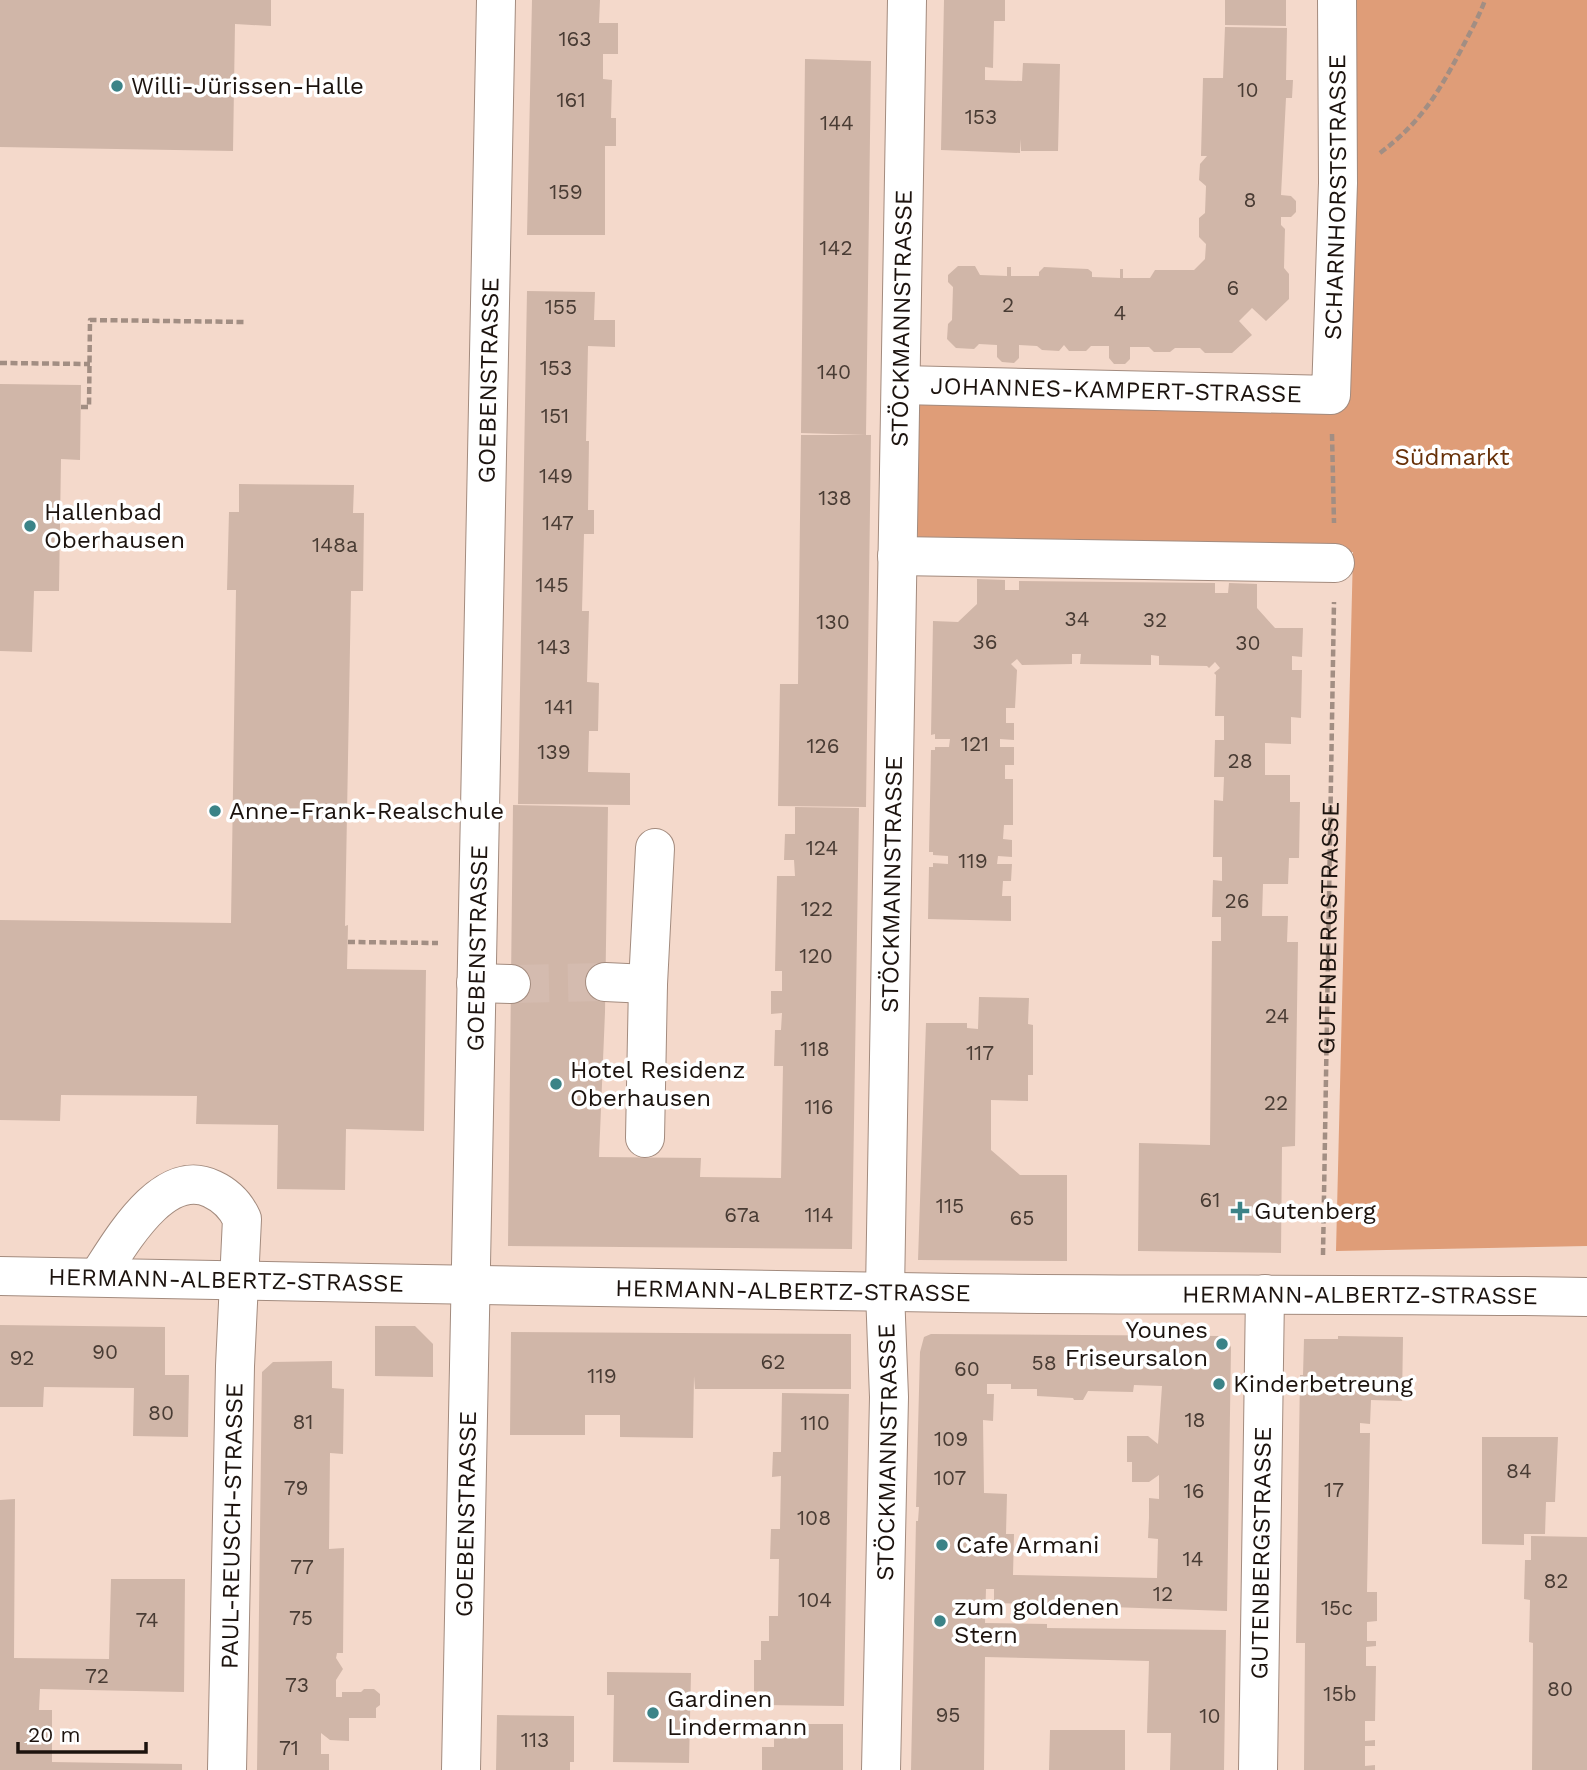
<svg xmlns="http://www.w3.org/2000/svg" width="1587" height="1770" viewBox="0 0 1587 1770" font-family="'Work Sans',sans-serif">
	<rect width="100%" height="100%" fill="#f4d9cb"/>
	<!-- green -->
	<path fill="#df9d78" d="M1337,0H1587V1246L1336,1251L1353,552L920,554L901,385L1331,394Z"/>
	<!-- building -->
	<path fill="#d0b6a8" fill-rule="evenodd" d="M0,0H271V26L235,24L233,151L0,147Z
		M532,0H600L599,23H618V54H603V79L612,80L611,118H616V146H605V235H527Z
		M944,0H1005V21H994L993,68L985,67V80L1022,81L1023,63L1060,64L1058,151H1021L1020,139V153L941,150Z
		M1225,0H1286V26L1225,25Z
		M1225,27L1287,28L1286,80H1293L1292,98H1286L1281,195L1291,196L1296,201V212L1291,217H1281V225L1285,229L1284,268L1289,274V299L1266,321L1252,308L1239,321L1252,335L1232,353H1205L1200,348H1175L1170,352H1154L1149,347H1130V359L1125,364H1114L1109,358V346H1091L1086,351H1069L1064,345L1059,351L1042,350L1037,346L1019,345V358L1014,363L1002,362L997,357V345L979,344L974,349L956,348L947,339L948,324L952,320L953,287L948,282V275L958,266H975L980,275L1007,276V267H1011V276H1039V272L1044,267L1065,268L1088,269L1092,272V277L1120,278V269H1123V278H1150L1155,270H1194L1205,259L1206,244L1199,237V218L1205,213L1206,186L1199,180L1200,164L1207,156H1201L1203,78H1223Z
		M805,59L871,61L866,435L801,433Z
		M527,291L595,292L594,320H615V347L588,346L586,441H589L588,510H594V534H584L582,611H589L587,682L599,683L598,731H589L588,772L630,773V805L518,804Z
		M0,384L81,385L80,460L61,459L59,591H34L32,652L0,651Z
		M801,435H871L866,807L778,806L780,684H798Z
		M239,484L354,485L353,513H364L363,591H351L345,926L348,925L347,969L426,970L424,1131L346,1129L345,1190L277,1189L278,1125L196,1124L197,1096L61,1095L60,1121L0,1120V920L231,923L236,590H227L229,512H239Z
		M977,579L1005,580V590H1019V581L1215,583V593H1228L1229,583L1257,584V608L1275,628H1303L1302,657L1292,656V670H1302L1301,718L1291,717V744L1265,743V775H1290V802H1300L1299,858H1289L1288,884H1263L1262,916H1288L1287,942H1298L1295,1146L1282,1147L1281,1253L1138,1251L1139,1143L1210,1145L1212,941H1221V917H1212L1213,880L1222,881V857H1213L1214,800L1223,801L1224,777H1214L1215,740H1224V716H1215L1216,675L1214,673L1220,668L1215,662L1209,668L1207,666L1159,665V656L1151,655V665L1080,664L1081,654H1072V664L1022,665L1017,659L1011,664L1017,670L1015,708H1006V723H1014V740L1000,739V747H1014V765H1005V779H1013V825H1004L1003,839L1012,840V857L998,856L997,864H1012L1011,881H1003L1002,896H1011V921L928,919L929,867H933V863L948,864V856L933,855V852H929L931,750H935V747H949L950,739H935V734L931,735L933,621L958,622L977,604Z
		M513,805L608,807L605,1012L599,1157L701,1158L700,1177L781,1178L783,1066H774L775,1030H781L782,1013L771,1014V991H782V971H775L777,876H795L794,860H784L785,834H795V807L859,808L852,1249L508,1246Z
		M979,997L1029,998L1028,1024L1033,1025V1075H1028V1101L991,1100V1150L1020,1175H1067V1261L918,1260L926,1023H967V1028L978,1029Z
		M0,1325L165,1327V1375H189L188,1437L133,1436L134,1388L44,1387L43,1407H0Z
		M375,1326H415L433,1344V1377L375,1376Z
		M511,1332L851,1334V1389H695L694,1376L693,1438L620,1437V1415H585V1435H510Z
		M931,1334L1221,1336L1231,1347L1227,1611L997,1603L994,1600V1589H986L985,1623L1047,1624V1628L1226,1630L1224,1770H1170L1171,1733H1147L1149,1661L985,1657L984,1770H911L916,1521H918L919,1507H916L920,1352L924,1337ZM987,1384H1011V1389H1037V1396L1073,1398L1074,1400H1083L1088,1391L1133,1392L1134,1385L1162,1386L1158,1444L1148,1436H1127V1462H1132V1482H1149L1159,1475V1499L1149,1498V1518L1148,1538L1158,1539L1157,1578L1013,1575L1014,1534H1006L1007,1494L984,1493L983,1420L993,1421L994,1394H987Z
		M1338,1336L1403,1337L1402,1401L1371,1400L1370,1424L1360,1423V1433H1370L1367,1592H1377V1621L1367,1622V1641H1376V1646L1366,1647V1666H1376L1375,1721H1365V1741L1375,1740V1746H1365V1766L1375,1765V1770H1304L1305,1643H1296L1300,1375H1303L1304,1339H1338Z
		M332,1361V1388L344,1389L343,1454L330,1453L329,1549L344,1548L343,1653H337L336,1658L343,1669L336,1680V1697H342V1692H361L364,1689H374L380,1694V1705L376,1708V1718H349V1741L330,1740L321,1733V1754H329V1770H257L262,1372L273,1362Z
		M782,1393L849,1394L844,1706L763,1705V1692L754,1691V1660H761V1641H769V1616H778L779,1559H770L771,1529H780L781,1476L772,1477L773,1452H781Z
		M1482,1437H1558L1555,1502H1546L1545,1534H1524V1545L1482,1544Z
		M15,1499L14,1658L109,1659L111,1579H185L184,1692L40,1689L39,1710H52V1762L182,1764V1770H0V1500Z
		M1531,1536L1587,1537V1770H1532L1533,1643L1529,1642L1530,1600L1524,1599L1525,1560H1531Z
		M607,1672L691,1673L689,1763L613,1762L614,1695H607Z
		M497,1715L574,1716V1762H570V1770H496Z
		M774,1724H843V1770H762V1747H774Z
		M1050,1730H1125V1770H1049Z"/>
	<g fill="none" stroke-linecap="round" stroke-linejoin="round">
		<!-- minor-tunnel -->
		<path stroke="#d4bbaf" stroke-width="38" stroke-dasharray="38 19" stroke-linecap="butt" d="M511,984L605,982"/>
		<defs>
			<g id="minor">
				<path id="s2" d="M901,385L1331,395L1338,183L1337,0"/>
				<path d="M897,556L1335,563"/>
				<path d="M605,982L648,984L655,848"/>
				<path d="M476,983L511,984"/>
				<path d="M645,1138L648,984"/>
				<path id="s3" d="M0,1276C319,1281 638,1290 957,1293C1167,1296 1377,1293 1587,1297"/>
				<path d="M98,1277C120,1244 163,1165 212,1189C225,1195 236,1206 242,1219L235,1366L227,1770"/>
				<path id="s4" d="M461,1770L496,0"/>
				<path id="s5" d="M881,1770L889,1397L885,1292L907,0"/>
				<path id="s6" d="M1258,1770L1265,1294"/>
			</g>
		</defs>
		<!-- minor casing -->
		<use href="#minor" stroke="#a38b7e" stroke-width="40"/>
		<!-- path -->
		<g stroke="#a28e83" stroke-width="4.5" stroke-dasharray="7 3.5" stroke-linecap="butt">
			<path d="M1380,153C1421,122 1437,95 1461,50C1469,34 1479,17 1485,0"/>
			<path d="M0,363L90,364"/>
			<path d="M81,407H89L90,320L246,322"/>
			<path d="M1332,434L1334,523"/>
			<path d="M348,942L438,943"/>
			<path id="s1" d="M1323,1255L1334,602"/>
		</g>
		<!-- minor -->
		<use href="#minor" stroke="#fff" stroke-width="38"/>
	</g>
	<!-- markers -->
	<g fill="#3b8387" stroke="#fff" stroke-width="2.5">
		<circle cx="117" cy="86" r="7"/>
		<circle cx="30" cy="526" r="7"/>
		<circle cx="215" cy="811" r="7"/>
		<circle cx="556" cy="1084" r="7"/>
		<path d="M1236.5 1200.5h7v7h7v7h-7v7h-7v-7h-7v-7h7z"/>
		<circle cx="1222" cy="1344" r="7"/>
		<circle cx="1219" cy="1384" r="7"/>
		<circle cx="942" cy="1545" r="7"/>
		<circle cx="940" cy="1621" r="7"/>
		<circle cx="653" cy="1713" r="7"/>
	</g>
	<g text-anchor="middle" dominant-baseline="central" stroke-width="7" stroke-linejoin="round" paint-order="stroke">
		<!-- number labels -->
		<g font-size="21" fill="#493c34">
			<text x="575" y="38">163</text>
			<text x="1248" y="89">10</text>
			<text x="571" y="99">161</text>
			<text x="981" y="116">153</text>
			<text x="837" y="122">144</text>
			<text x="566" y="191">159</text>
			<text x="1250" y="199">8</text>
			<text x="836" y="247">142</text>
			<text x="1233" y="287">6</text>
			<text x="1008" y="304">2</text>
			<text x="561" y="306">155</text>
			<text x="1120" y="312">4</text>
			<text x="556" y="367">153</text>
			<text x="834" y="371">140</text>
			<text x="555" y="415">151</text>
			<text x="556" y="475">149</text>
			<text x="835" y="497">138</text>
			<text x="558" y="522">147</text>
			<text x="335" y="544">148a</text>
			<text x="552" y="584">145</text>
			<text x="1077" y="618">34</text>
			<text x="1155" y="619">32</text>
			<text x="833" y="621">130</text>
			<text x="985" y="641">36</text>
			<text x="1248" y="642">30</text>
			<text x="554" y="646">143</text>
			<text x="559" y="706">141</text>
			<text x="975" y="743">121</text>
			<text x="823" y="745">126</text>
			<text x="554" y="751">139</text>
			<text x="1240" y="760">28</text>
			<text x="822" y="847">124</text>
			<text x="973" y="860">119</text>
			<text x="1237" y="900">26</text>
			<text x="817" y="908">122</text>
			<text x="816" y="955">120</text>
			<text x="1277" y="1015">24</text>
			<text x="815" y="1048">118</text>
			<text x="980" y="1052">117</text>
			<text x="1276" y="1102">22</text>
			<text x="819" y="1106">116</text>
			<text x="1210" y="1199">61</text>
			<text x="950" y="1205">115</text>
			<text x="742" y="1214">67a</text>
			<text x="819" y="1214">114</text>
			<text x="1022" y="1217">65</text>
			<text x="105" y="1351">90</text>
			<text x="22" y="1357">92</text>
			<text x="773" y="1361">62</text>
			<text x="1044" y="1362">58</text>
			<text x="967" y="1368">60</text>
			<text x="602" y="1375">119</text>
			<text x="161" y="1412">80</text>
			<text x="1195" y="1419">18</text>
			<text x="303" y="1421">81</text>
			<text x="815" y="1422">110</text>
			<text x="951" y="1438">109</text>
			<text x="1519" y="1470">84</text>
			<text x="950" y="1477">107</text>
			<text x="296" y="1487">79</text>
			<text x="1334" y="1489">17</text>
			<text x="1194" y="1490">16</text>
			<text x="814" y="1517">108</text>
			<text x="1193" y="1558">14</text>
			<text x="302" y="1566">77</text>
			<text x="1556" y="1580">82</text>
			<text x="1163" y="1593">12</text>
			<text x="815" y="1599">104</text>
			<text x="1337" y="1607">15c</text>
			<text x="301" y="1617">75</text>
			<text x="147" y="1619">74</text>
			<text x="97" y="1675">72</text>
			<text x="297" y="1684">73</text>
			<text x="1560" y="1688">80</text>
			<text x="1340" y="1693">15b</text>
			<text x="948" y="1714">95</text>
			<text x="1210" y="1715">10</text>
			<text x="535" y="1739">113</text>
			<text x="289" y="1747">71</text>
		</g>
		<!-- poi labels -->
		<g font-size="24" fill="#1c130e" stroke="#fff" text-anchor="start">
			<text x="131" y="86">Willi-Jürissen-Halle</text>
			<text x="44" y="512">Hallenbad<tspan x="44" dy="28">Oberhausen</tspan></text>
			<text x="229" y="811">Anne-Frank-Realschule</text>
			<text x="570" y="1070">Hotel Residenz<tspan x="570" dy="28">Oberhausen</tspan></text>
			<text x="1254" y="1211">Gutenberg</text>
			<text x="1208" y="1330" text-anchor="end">Younes<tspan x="1208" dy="28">Friseursalon</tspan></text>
			<text x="1233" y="1384">Kinderbetreung</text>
			<text x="956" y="1545">Cafe Armani</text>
			<text x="954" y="1607">zum goldenen<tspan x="954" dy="28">Stern</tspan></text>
			<text x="667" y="1699">Gardinen<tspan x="667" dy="28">Lindermann</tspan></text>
		</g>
		<!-- street labels -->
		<g font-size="24" fill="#1c130e" stroke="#fff">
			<text stroke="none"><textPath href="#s2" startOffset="628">SCHARNHORSTSTRASSE</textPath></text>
			<text stroke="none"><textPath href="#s5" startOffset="1452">STÖCKMANNSTRASSE</textPath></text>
			<text stroke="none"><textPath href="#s4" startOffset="1390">GOEBENSTRASSE</textPath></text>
			<text stroke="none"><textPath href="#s2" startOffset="215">JOHANNES-KAMPERT-STRASSE</textPath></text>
			<text stroke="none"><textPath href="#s5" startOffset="886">STÖCKMANNSTRASSE</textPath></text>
			<text stroke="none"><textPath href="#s1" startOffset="327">GUTENBERGSTRASSE</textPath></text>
			<text stroke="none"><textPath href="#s4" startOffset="822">GOEBENSTRASSE</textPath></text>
			<text stroke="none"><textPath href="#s3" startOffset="226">HERMANN-ALBERTZ-STRASSE</textPath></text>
			<text stroke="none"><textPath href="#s3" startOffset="793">HERMANN-ALBERTZ-STRASSE</textPath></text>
			<text stroke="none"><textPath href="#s3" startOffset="1360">HERMANN-ALBERTZ-STRASSE</textPath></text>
			<text stroke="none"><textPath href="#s5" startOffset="318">STÖCKMANNSTRASSE</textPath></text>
			<text stroke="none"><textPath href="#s4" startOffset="256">GOEBENSTRASSE</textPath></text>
			<text transform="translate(232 1526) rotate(-89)">PAUL-REUSCH-STRASSE</text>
			<text stroke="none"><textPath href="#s6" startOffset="217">GUTENBERGSTRASSE</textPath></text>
		</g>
		<!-- park labels -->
		<g font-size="24" fill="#683109" stroke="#fff">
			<text x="1452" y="457">Südmarkt</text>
		</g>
	</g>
	<!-- scale -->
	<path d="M18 1742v10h128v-10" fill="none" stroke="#1c130e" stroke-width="3.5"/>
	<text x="28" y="1742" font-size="21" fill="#1c130e" stroke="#ffffff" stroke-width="5" paint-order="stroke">20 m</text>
</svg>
